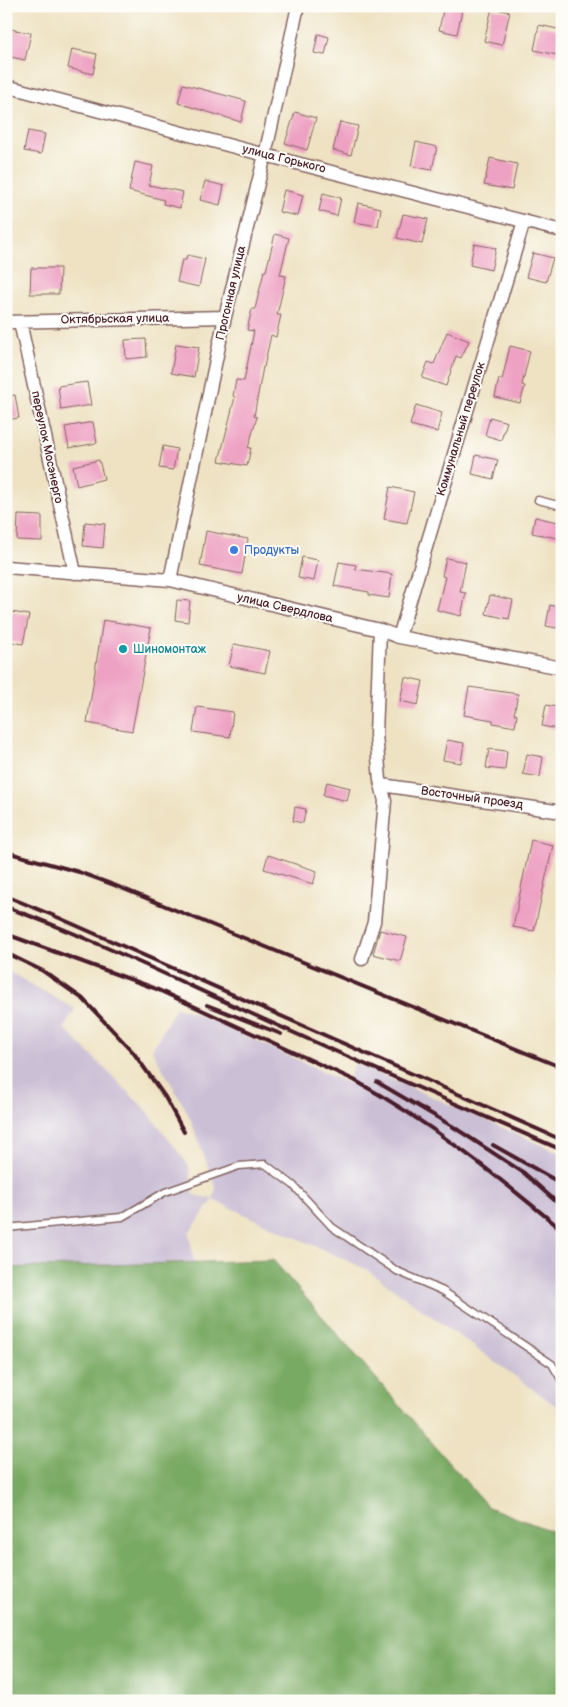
<svg xmlns="http://www.w3.org/2000/svg" width="568" height="1707" viewBox="0 0 568 1707" font-family="'Balsamiq Sans',sans-serif">
	<rect width="100%" height="100%" fill="#fdfcf7"/>
	<filter id="ink" filterUnits="userSpaceOnUse"><feTurbulence type="fractalNoise" baseFrequency=".02" numOctaves="2"/><feDisplacementMap in="SourceGraphic" scale="10" xChannelSelector="R" yChannelSelector="G"/><feConvolveMatrix kernelMatrix="1 2 1 2 8 2 1 2 1" color-interpolation-filters="sRGB"/></filter>
	<filter id="wash" filterUnits="userSpaceOnUse"><feTurbulence type="fractalNoise" baseFrequency=".0096" numOctaves="4" result="noise"/><feDisplacementMap in="SourceGraphic" scale="20" xChannelSelector="R" yChannelSelector="G"/><feGaussianBlur stdDeviation="1.12" result="paint"/><feColorMatrix in="noise" values="0 0 0 0 0 0 0 0 0 0 0 0 0 0 0 0 0 1.4 0 .05"/><feComposite in="paint" operator="in"/></filter>
	<g filter="url(#wash)">
		<rect width="100%" height="100%" fill="#eee2c2"/>
		<!-- industrial -->
		<path fill="#cbbfd5" d="M6,970L75,1009L64,1028L148,1112L189,1166L193,1195L213,1199L216,1188L188,1113L152,1050L176,1007L208,1018L347,1083L355,1063L562,1154V1410L366,1269L213,1200L189,1233L194,1262L6,1268Z"/>
		<!-- forest -->
		<path fill="#79aa64" stroke="#626448" d="M273,1260L488,1507L562,1535V1701H6V1268Z"/>
		<g id="blocks">
			<!-- building -->
			<path fill="#eea2c3" d="M444,6H463L457,34L439,30Z
				M492,8L510,12L502,45L484,41Z
				M539,25L562,30L557,55L534,50Z
				M10,29L31,33L25,60L6,56Z
				M318,34L329,37L325,55L314,53Z
				M72,49L97,54L93,74L68,68Z
				M183,84L246,101L241,122L178,103Z
				M295,112L316,118L307,150L285,143Z
				M340,122L358,126L351,155L333,150Z
				M28,131L45,134L41,154L24,151Z
				M416,142L437,147L432,170L411,166Z
				M490,158L517,164L512,190L484,185Z
				M135,162L153,166L149,185L183,192L180,208L163,204L164,200L129,191Z
				M205,181L224,186L220,205L200,200Z
				M284,190L303,195L298,216L279,212Z
				M323,193L341,198L337,216L319,211Z
				M358,203L381,208L378,226L354,222Z
				M403,214L428,219L422,244L397,238Z
				M275,234L289,238L280,275L286,276L277,315H281L276,337L271,335L264,367H263L254,416L257,417L248,448H251L247,466L219,461L235,397L233,396L236,380L244,381L254,331L247,330L252,309H255L264,271H266Z
				M474,244L496,248L491,270L470,265Z
				M533,253L553,258L546,282L526,277Z
				M187,255L205,259L199,287L177,282L182,260H186Z
				M31,268H60L59,294H30Z
				M447,332L469,341L461,358L456,356L446,386L422,378L428,362L434,364Z
				M146,339L147,357L126,359L125,340Z
				M176,344L199,347L194,377L171,373Z
				M510,346L530,351L522,385L525,386L520,403L495,397L499,379L502,380Z
				M87,382L91,405L61,410L58,386Z
				M15,395L19,418L6,420V397Z
				M416,405L442,413L437,432L410,425Z
				M490,417L507,422L501,440L485,435Z
				M93,422L97,443L69,448L65,427Z
				M163,446L177,449L173,470L159,468Z
				M476,455L498,460L493,479L472,474Z
				M99,460L104,479L77,486L73,466Z
				M390,487L414,492L407,523L384,519Z
				M18,515L42,516V541L17,540Z
				M535,517L562,523V539L532,533Z
				M85,522L105,524L103,548L83,546Z
				M206,531L248,539L242,574L200,566Z
				M302,557L318,560L314,581L298,578Z
				M446,558L466,562L460,592L466,593L461,616L437,610L445,577L442,576Z
				M339,562L356,565L355,569L392,574L389,598L369,595V592L334,586Z
				M490,595L513,600L509,619L486,614Z
				M177,600L190,601L188,622L175,620Z
				M550,605L562,608V629L546,626Z
				M6,611L29,615L23,644L6,641Z
				M103,620L151,628L132,731L87,723Z
				M234,644L270,651L265,673L229,666Z
				M405,677L423,681L418,705L400,701Z
				M469,687L518,694L514,714L517,715L515,727L493,723V720L464,715Z
				M546,705L561,708L557,729L542,726Z
				M197,707L233,712L230,737L193,732Z
				M447,740L464,743L461,763L443,760Z
				M489,749L507,751L505,770L486,768Z
				M527,754L543,757L540,777L523,774Z
				M327,782L350,788L347,801L323,795Z
				M295,807L306,809L303,823L293,821Z
				M531,840L553,845L534,931L513,927Z
				M268,855L317,871L313,884L264,869Z
				M380,930L407,937L400,961L373,954Z"/>
		</g>
	</g>
	<g filter="url(#ink)">
		<use href="#blocks" fill-opacity="0" stroke="#836360" stroke-width="1"/>
		<g fill="none" stroke-linecap="round" stroke-linejoin="round">
			<defs>
				<path id="lane" d="M538,500L562,506
					M6,1228L122,1217L165,1192L239,1166L265,1164L293,1185L332,1227L397,1271L443,1291L552,1364L562,1381"/>
				<path id="street" d="M6,86L265,155L562,231
					M6,322L225,317
					M20,322L75,573
					M6,567L170,580L380,630L399,637L562,668
					M170,580L225,317L265,155L298,6
					M399,637L524,221
					M382,785L562,812
					M362,959L374,922L385,801L380,780L376,734L380,630"/>
			</defs>
			<!-- lane casing -->
			<use href="#lane" stroke="#836360" stroke-width="9"/>
			<!-- street casing -->
			<use href="#street" stroke="#836360" stroke-width="15"/>
			<!-- lane -->
			<use href="#lane" stroke="#fff" stroke-width="6"/>
			<!-- street -->
			<use href="#street" stroke="#fff" stroke-width="12"/>
			<!-- rail -->
			<path stroke="#4a1f2b" stroke-width="4" d="M6,852L79,872L114,885L558,1066
				M6,896L57,917L562,1140
				M6,907C86,936 162,973 239,1008C346,1057 454,1103 562,1150
				M6,934L154,988L354,1080C430,1122 496,1175 562,1230
				M6,953L43,971L83,999L133,1052L165,1097L184,1132
				M207,1005L281,1034
				M377,1082L452,1126L524,1173L562,1207
				M493,1145L562,1184"/>
		</g>
	</g>
	<!-- markers -->
	<circle fill="#3f7fe0" stroke="#fdfcf7" stroke-width="2" cx="234" cy="550" r="5"/>
	<circle fill="#0f9aa8" stroke="#fdfcf7" stroke-width="2" cx="123" cy="649" r="5"/>
	<g text-anchor="middle" dominant-baseline="central" stroke-width="4" stroke-linejoin="round" paint-order="stroke">
		<!-- street labels -->
		<g font-size="12" fill="#4a1f2b" stroke="#fdfcf7">
			<text transform="translate(284 159) rotate(14)">улица Горького</text>
			<text transform="translate(231 293) rotate(-77)">Прогонная улица</text>
			<text transform="translate(115 319) rotate(-1)">Октябрьская улица</text>
			<text transform="translate(461 429) rotate(-73)">Коммунальный переулок</text>
			<text transform="translate(47 447) rotate(78)">переулок Мосэнерго</text>
			<text transform="translate(285 608) rotate(13)">улица Свердлова</text>
			<text transform="translate(472 798) rotate(8)">Восточный проезд</text>
		</g>
		<!-- shop labels -->
		<g font-size="12" fill="#366cbe" stroke="#fdfcf7" text-anchor="start">
			<text x="244" y="550">Продукты</text>
		</g>
		<!-- culture labels -->
		<g font-size="12" fill="#0d838f" stroke="#fdfcf7" text-anchor="start">
			<text x="133" y="649">Шиномонтаж</text>
		</g>
	</g>
	<!-- margin -->
	<rect width="568" height="1707" fill="none" stroke="#fdfcf7" stroke-width="25"/>
</svg>
